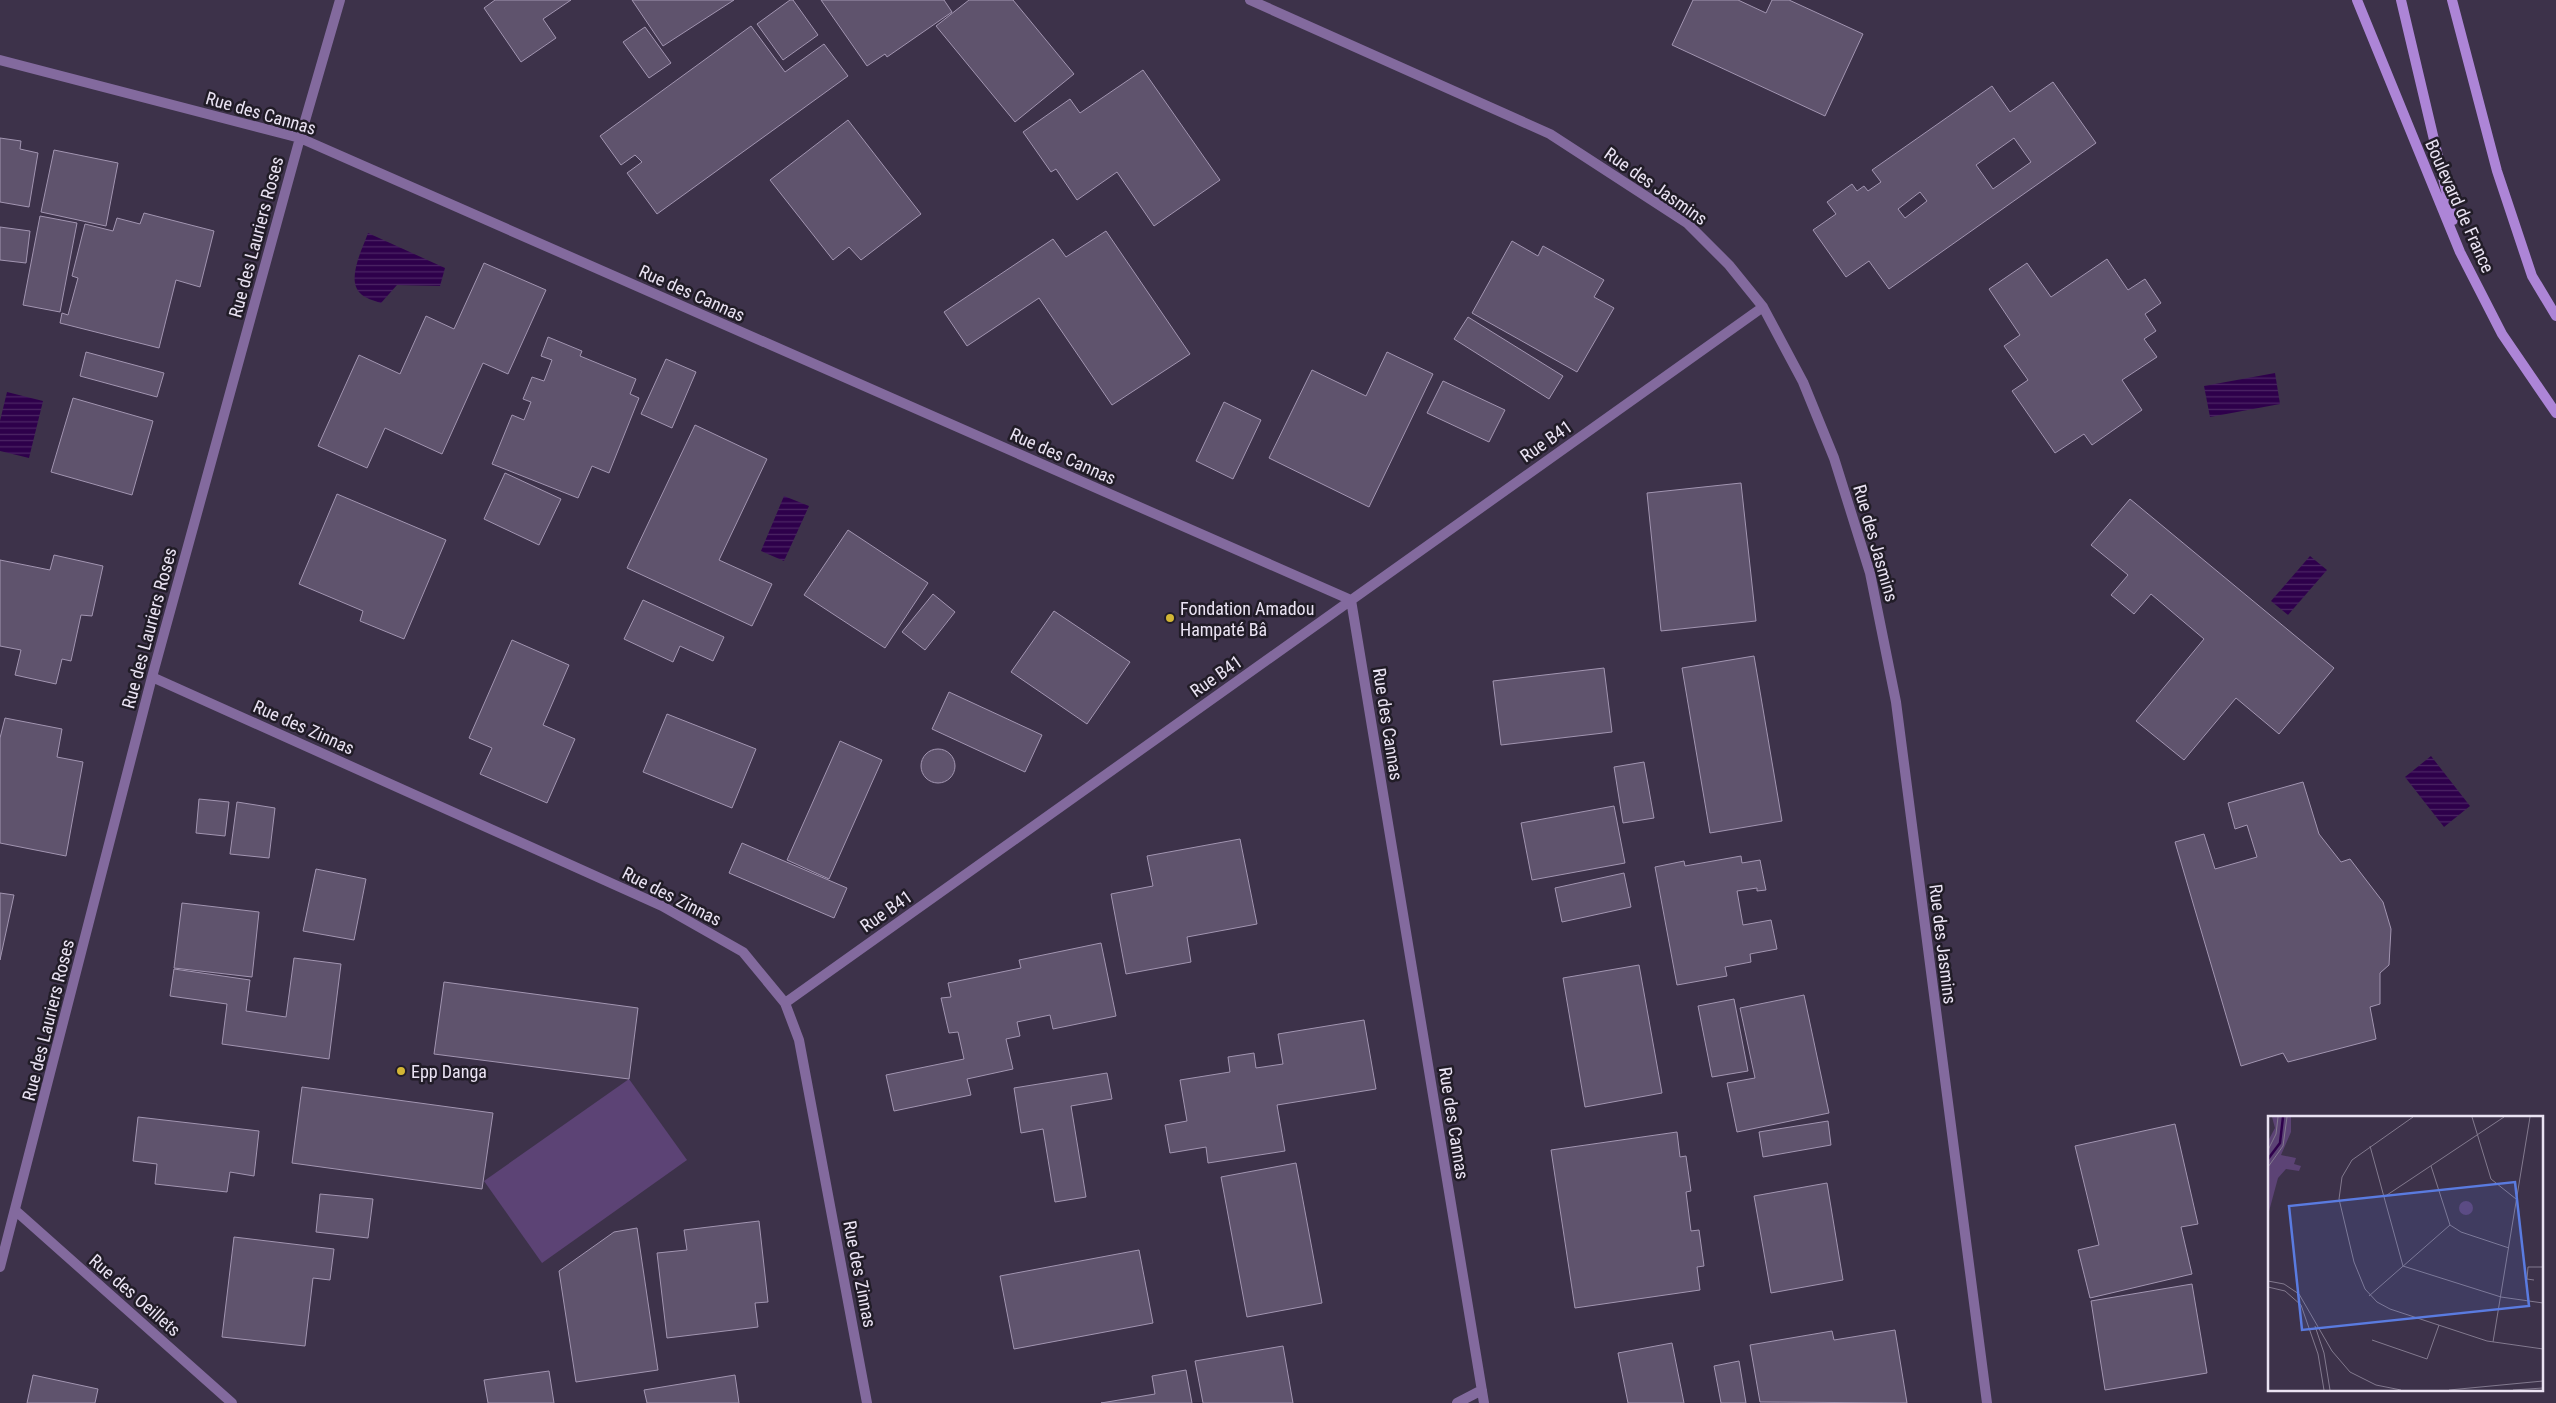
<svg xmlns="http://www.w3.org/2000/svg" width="2556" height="1403" viewBox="0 0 2556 1403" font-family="'Roboto Condensed',sans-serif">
	<defs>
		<pattern id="water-rules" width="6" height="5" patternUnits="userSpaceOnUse" patternTransform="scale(1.25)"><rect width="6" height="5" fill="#2e004b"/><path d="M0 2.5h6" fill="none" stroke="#4c2565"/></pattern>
	</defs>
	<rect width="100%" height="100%" fill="#3d324a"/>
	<!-- green -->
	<path fill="#5c4375" d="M629,1079L687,1160L542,1263L484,1181Z"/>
	<!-- water -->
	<path fill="url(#water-rules)" d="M368,233L445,268L440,286L397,285L381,303C375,301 364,298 360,293C346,279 363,248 368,233Z
		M2275,373L2280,404L2210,417L2204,386Z
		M7,392L43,401L29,458L0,451V421Z
		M784,496L809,506L784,561L761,551Z
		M2310,556L2327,570L2288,615L2271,601Z
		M2431,756L2470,806L2444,827L2405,777Z"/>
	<!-- building -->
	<path fill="#5f536d" stroke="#a295b1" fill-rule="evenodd" d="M495,0H571L543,19L556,38L521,62L484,8Z
		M632,0H734L663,46Z
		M790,0H793L818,35L783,60L757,24Z
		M821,0H944L952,12L887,57L885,54L867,66Z
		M969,0H1013L1074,74L1015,122L936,26Z
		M1693,0H1738L1766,13L1772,0H1789L1863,34L1825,116L1672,45Z
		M751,26L785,72L824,44L848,76L657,214L627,173L642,162L635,155L621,165L600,136Z
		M645,27L671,63L649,78L623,42Z
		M1143,70L1220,180L1154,226L1117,172L1077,200L1056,169L1051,172L1023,132L1070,99L1080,113Z
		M2053,82L2096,143L1889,289L1869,261L1846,277L1813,230L1836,214L1827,202L1852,184L1857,191L1864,186L1868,191L1881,182L1872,170L1992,86L2010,112ZM2014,138L2031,162L1993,189L1976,165ZM1920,192L1927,201L1905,218L1898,209Z
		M848,120L921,214L861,260L849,247L833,260L770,180Z
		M0,138L21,141L20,149L38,153L29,207L0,202Z
		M54,150L118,163L106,226L41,212Z
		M144,213L214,231L200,287L176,280L159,348L60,323L62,313L68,315L78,278L72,276L85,224L113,231L117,218L140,224Z
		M40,216L77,223L60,312L23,305Z
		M0,227L30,231L26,263L0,260Z
		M1106,231L1190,354L1112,405L1039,298L967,346L944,312L1053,239L1066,257Z
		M1512,241L1538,256L1543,246L1604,280L1594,297L1614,308L1577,372L1472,313Z
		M2107,259L2128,290L2145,279L2161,303L2145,314L2156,331L2144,339L2157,357L2122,380L2142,410L2092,445L2084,434L2055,453L2012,391L2028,380L2004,346L2020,335L1989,289L2027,263L2051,297Z
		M484,263L546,290L508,374L483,363L442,454L385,428L367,468L318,446L359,355L400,374L426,316L454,329Z
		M1468,317L1563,376L1549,399L1454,339Z
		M548,337L582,351L580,356L636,379L630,394L639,398L609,473L592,466L578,498L492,464L512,415L524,420L531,402L523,399L532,377L544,381L552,360L541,356Z
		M86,352L164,373L157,397L80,376Z
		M1387,352L1433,374L1369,507L1269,458L1312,370L1366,396Z
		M666,359L696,372L672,428L641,414Z
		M1443,381L1505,410L1489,442L1427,413Z
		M73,398L153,421L132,495L51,472Z
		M1224,402L1261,420L1233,479L1196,461Z
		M695,425L767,459L719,560L772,584L752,626L627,568Z
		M505,473L561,499L539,545L484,519Z
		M1741,483L1756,621L1661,631L1647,493Z
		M337,494L446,540L404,639L360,621L363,611L299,584Z
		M2130,499L2334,668L2279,734L2236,698L2184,760L2136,721L2204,639L2151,594L2134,614L2111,595L2128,575L2091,545Z
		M848,530L928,583L885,648L804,595Z
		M54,555L103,566L92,616L81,615L71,661L62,659L56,684L15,675L21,650L0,646V560L50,570Z
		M933,594L955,612L925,650L902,632Z
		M643,600L724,637L713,661L680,646L673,662L624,639Z
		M1054,611L1130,662L1087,724L1011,672Z
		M512,640L569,665L543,725L575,739L547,803L480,774L492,748L469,738Z
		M1754,656L1782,821L1710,833L1682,668Z
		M1604,668L1612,732L1501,745L1493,681Z
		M949,692L1042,735L1025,772L932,729Z
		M667,714L756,749L732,808L643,772Z
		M5,718L62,729L57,757L83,762L66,856L0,843V738Z
		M840,741L882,760L829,879L787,860Z
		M921 766a17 17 0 1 1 34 0a17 17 0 1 1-34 0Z
		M1644,762L1654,818L1623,823L1614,767Z
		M2303,782L2319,834L2341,862L2350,859L2383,902L2391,929L2389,965L2380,973V1004L2370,1007L2376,1039L2288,1062L2283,1053L2241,1066L2175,842L2204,834L2215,869L2257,857L2247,825L2235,829L2228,803Z
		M199,799L229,802L225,836L196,833Z
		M237,802L275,808L269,858L230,854Z
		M1614,806L1625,863L1532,880L1521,823Z
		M1240,839L1257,924L1187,937L1191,962L1126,974L1111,894L1153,886L1147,856Z
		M742,843L847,888L834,918L729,873Z
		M1741,856L1742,863L1760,860L1766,890L1757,891V888L1737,891L1743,925L1771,920L1777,949L1750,954L1751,962L1725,967L1727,976L1677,985L1655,867L1684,861L1685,866Z
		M316,869L366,879L354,940L303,931Z
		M1624,873L1631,907L1562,922L1555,888Z
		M0,893L14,895L0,960Z
		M182,903L259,912L252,977L174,968Z
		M1101,943L1116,1016L1053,1029L1050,1015L1017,1022L1020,1036L1006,1039L1013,1069L967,1079L971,1095L894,1111L886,1075L964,1059L958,1032L949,1033L941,998L951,997L948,983L1021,968L1019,960Z
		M294,958L341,964L329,1059L222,1044L227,1004L170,996L174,969L250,980L246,1011L286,1017Z
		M1639,965L1662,1093L1585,1107L1563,978Z
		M444,982L638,1008L629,1079L434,1054Z
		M1804,995L1829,1113L1737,1132L1727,1083L1755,1078L1740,1008Z
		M1734,999L1748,1071L1712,1077L1698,1006Z
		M1364,1020L1376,1089L1277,1105L1285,1151L1208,1163L1206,1147L1170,1153L1165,1125L1187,1121L1180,1080L1230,1072L1228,1057L1254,1053L1256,1068L1283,1064L1278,1034Z
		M1107,1073L1112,1099L1071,1106L1086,1197L1055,1202L1043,1129L1021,1133L1014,1088Z
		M302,1087L493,1113L482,1189L292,1163Z
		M138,1117L259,1131L254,1176L230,1172L227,1192L155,1184L157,1164L133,1161Z
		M1828,1121L1831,1145L1763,1157L1759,1132Z
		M2175,1124L2198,1224L2181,1227L2192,1274L2090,1298L2078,1250L2099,1245L2075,1146Z
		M1677,1132L1680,1157L1686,1156L1691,1191L1686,1192L1691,1231L1699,1230L1704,1266L1697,1267L1700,1290L1575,1308L1551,1150Z
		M1296,1163L1322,1303L1247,1317L1221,1177Z
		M1827,1183L1843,1280L1771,1293L1754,1196Z
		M320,1194L373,1199L368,1238L316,1232Z
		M759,1221L768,1302L755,1303L758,1327L667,1338L657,1253L687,1250L684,1230Z
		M637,1228L658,1370L576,1382L559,1271L614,1232Z
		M234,1237L334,1249L330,1280L313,1278L305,1346L222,1337Z
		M1139,1250L1153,1323L1014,1349L1000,1276Z
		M2192,1284L2207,1373L2105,1390L2091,1301Z
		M1895,1330L1907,1403L1760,1402L1750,1345L1832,1331L1834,1340Z
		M1672,1343L1684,1403H1628L1618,1353Z
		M1283,1346L1293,1403H1203L1195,1361Z
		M1739,1361L1746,1403H1721L1714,1366Z
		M1186,1370L1192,1403H1101L1155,1394L1152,1376Z
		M549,1371L554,1403H488L484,1380Z
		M33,1375L98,1389L95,1403H27Z
		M735,1375L739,1403H647L644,1390Z"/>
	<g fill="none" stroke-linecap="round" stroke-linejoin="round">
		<!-- street -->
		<path stroke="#836a9e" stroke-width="10" d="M1250,0L1550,134L1687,223L1729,265L1763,307L1803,382L1834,458L1870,573L1896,702L1987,1403
			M0,60L300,138L1351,600L1484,1403
			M152,677L662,906L743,952L785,1003L799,1040L867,1403
			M785,1003L1763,307
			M16,1211L232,1403
			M0,1267L152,677L300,138L340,0
			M1457,1403L1482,1390"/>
		<!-- secondary -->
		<path stroke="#ad85d7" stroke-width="10" d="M2357,0L2460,252L2502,334L2556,413
			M2401,0L2453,220
			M2452,0L2497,171L2532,276L2556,316"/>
	</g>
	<!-- markers -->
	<g fill="#d3b635" stroke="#211c27" stroke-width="2">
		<circle cx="1170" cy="618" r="5"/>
		<circle cx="401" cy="1071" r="5"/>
	</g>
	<g text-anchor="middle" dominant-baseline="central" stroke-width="5" stroke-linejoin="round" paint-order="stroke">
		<!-- street labels -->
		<g font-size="18" fill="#eae3f3" stroke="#211c27">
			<text transform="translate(261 113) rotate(16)">Rue des Cannas</text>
			<text transform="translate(1656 186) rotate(35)">Rue des Jasmins</text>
			<text transform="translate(2460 206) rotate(66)">Boulevard de France</text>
			<text transform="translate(256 237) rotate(-75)">Rue des Lauriers Roses</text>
			<text transform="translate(692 293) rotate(24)">Rue des Cannas</text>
			<text transform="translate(1546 441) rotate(-35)">Rue B41</text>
			<text transform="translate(1063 456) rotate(24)">Rue des Cannas</text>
			<text transform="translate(1876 543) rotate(74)">Rue des Jasmins</text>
			<text transform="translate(149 628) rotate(-75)">Rue des Lauriers Roses</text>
			<text transform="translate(1216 676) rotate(-35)">Rue B41</text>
			<text transform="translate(1388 724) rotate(81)">Rue des Cannas</text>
			<text transform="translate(304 727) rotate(24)">Rue des Zinnas</text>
			<text transform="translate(672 896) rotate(27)">Rue des Zinnas</text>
			<text transform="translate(886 911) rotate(-35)">Rue B41</text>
			<text transform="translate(1943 944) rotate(83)">Rue des Jasmins</text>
			<text transform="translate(48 1020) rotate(-76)">Rue des Lauriers Roses</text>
			<text transform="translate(1454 1123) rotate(81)">Rue des Cannas</text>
			<text transform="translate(860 1274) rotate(79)">Rue des Zinnas</text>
			<text transform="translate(135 1295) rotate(41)">Rue des Oeillets</text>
		</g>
		<!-- poi labels -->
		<g font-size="18" fill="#eae3f3" stroke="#211c27" text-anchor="start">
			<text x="1180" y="608">Fondation Amadou<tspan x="1180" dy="21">Hampaté Bâ</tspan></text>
			<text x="411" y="1071">Epp Danga</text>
		</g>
	</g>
	<!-- overview -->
	<g transform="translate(2268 1116)">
		<rect width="275" height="275" fill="#3d324a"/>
		<path d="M4,1H23V16L13,39L28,42L26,48L33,50L31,55L18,53L10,62L0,99V25L7,12Z" fill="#5c4375"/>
		<path d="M191 92a7 7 0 1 1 14 0a7 7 0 1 1-14 0Z" fill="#5c4375"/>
		<path fill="none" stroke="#2e004b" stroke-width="2.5" d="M0,43L12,27L15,1"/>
		<path fill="none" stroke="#82798e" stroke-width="1" d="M145,1L84,44L74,61L71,83L86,146L97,173L109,186L122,193L219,225L275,233M204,1L223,63L248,83M102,30L135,150L233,181L275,187M0,34L8,18L10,1M163,50L182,109L193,116L241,132M0,51L15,30L19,1M116,81L236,1M266,164L259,163L260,151H275M0,165L16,168L31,178L64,235L82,256L108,269L133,274M0,171L17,175L33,189L50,238L56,274M101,180L182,109M47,210L56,237L62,274M104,224L159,243L171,209M225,226L262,1M181,274L275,265M245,274L275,272"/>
		<path fill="#5a7be0" fill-opacity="0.15" stroke="#5a7be0" stroke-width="2.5" d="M247,66L261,190L34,214L21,90Z"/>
		<rect width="275" height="275" fill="none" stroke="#eae3f3" stroke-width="2.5"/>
	</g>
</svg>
